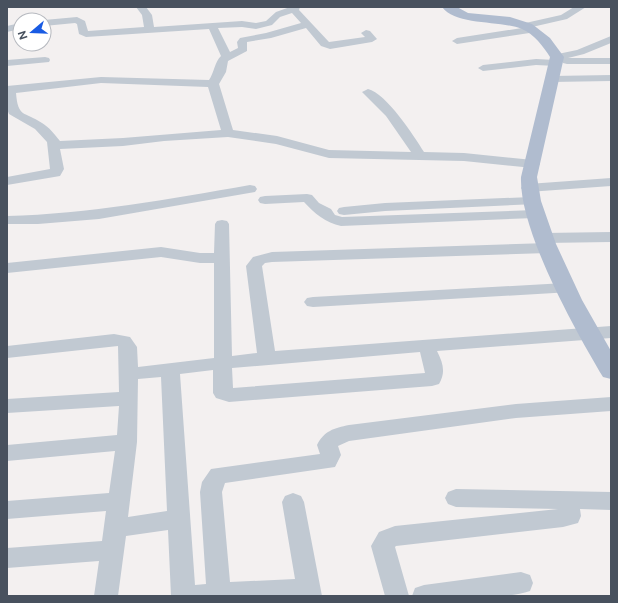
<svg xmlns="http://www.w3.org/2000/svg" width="618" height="603" viewBox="0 0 618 603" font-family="'Public Sans',sans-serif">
	<rect width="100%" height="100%" fill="#f3f0f0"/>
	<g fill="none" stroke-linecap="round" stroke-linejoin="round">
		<!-- minor -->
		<path fill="#c1c9d2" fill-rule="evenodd" d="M136,7H146L152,15L154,27L242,21L256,23L266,21L276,12L290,7H300L299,10L329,42L365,37L361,33L366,30L370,31L377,39L372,42L330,49L321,46L306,28L271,38L247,42V51L228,61L226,72L219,84L233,130L277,136L329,150L411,152L386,116L362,92L368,89C386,93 414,136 424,152L464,153L533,160L538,161L540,164L538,167L533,168L464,161L329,158L276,144L228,137L164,141L123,146L60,149L64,169L60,176L7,185V177L50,169L47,142L35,129L9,114L7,109V86L101,77L209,80C214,73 215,61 221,56L209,29L86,37L79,34L77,24L75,23L44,26V20L77,17L85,21L88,31L144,27L142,15ZM292,13L301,23L266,33L240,38L237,42L238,48L230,52L218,28L242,27L256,29L272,25L280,17ZM101,83L208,87L221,130L123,138L60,141C55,135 49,127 42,123C24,111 18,118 16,93Z
			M574,7H586L567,19L532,27L537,30L536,32L457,44L452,41L457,38L522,28L519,26L521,24L561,15Z
			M20,23V29L7,32V26Z
			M611,36V43L584,54L568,58H611V64H567L563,63L562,61L563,59L557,60L561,63L556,66L536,65L483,71L478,68L483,65L536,59L555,60L552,57L553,55L577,50Z
			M45,57L49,58L50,60L49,62L7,66V60Z
			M611,75V81L552,82L546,79L552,76Z
			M611,178V186L528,192L523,191L521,188L523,185L528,184Z
			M250,185L255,186L257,189L255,192L99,219L38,224H7V216C89,214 169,199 250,185Z
			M307,194L312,195L319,203L331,209L335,215L342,217L535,210L540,211L542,214L540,217L535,218L341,226C326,223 314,213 304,202L265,204L260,203L258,200L260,197L265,196Z
			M531,197L536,198L538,201L536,204L385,211L344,215L339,214L337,211L339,208L344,207L385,203Z
			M222,220L227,221L229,224L232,356L257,353L246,266L253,257L272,252L548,243L554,245L556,248L554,251L548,253L272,262L265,263L262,266L275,351L611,326V338L437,351C443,363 446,372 439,384L432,386L229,402L216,398L213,393V370L180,374L195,585L206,584L200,492L202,482L211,469L320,454L317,445C324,431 334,428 349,425L516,404L611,397V411L516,418L349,441L338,446L341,455L335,467L225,483L222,492L230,582L295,579L282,502L285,496L293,493L301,496L304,502L322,596H171L168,530L126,536L118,596H94L99,561L7,568V548L102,541L106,511L7,519V501L109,493L115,451L7,461V445L117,435L119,406L7,413V399L119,392L118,346L7,358V346L114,334L130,337L137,347L138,367L214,358V263H200L161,257L7,273V263L161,247L200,253H214L215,224L217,221ZM420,352L425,373L233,388L232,368ZM161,377L167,511L128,517L137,442L138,379Z
			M611,232V242L544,243L539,241L536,238L539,235L544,233Z
			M565,283L571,284L573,288L571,292L313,307L307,306L304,302L307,298L313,297Z
			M456,489L611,492V510L580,509L581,516L578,523L563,527L396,546L395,547L409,596H385L371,546L379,532L395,526L558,509L456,507L448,504L445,498L448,492Z
			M521,572L530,575L533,583L530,591C500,601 444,596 412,596L415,588L424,585Z"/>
		<!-- major -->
		<path fill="#b0bccf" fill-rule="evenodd" d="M442,7H457L468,13L510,17L532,24L550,38L564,57L537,177L541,201L556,244L582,300L611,351V379L603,377C575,330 519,230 521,177L550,57C543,46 534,34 522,29C500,20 456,26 442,7Z"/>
	</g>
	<!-- border -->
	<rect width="618" height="603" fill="none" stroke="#48515e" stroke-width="16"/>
	<!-- north arrow -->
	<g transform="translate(32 32) rotate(251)"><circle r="19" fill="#ffffff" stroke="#b6b9bf"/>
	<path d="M0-3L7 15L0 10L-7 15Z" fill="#195be3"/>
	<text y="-6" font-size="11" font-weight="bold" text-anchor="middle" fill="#48515e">N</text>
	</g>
</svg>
